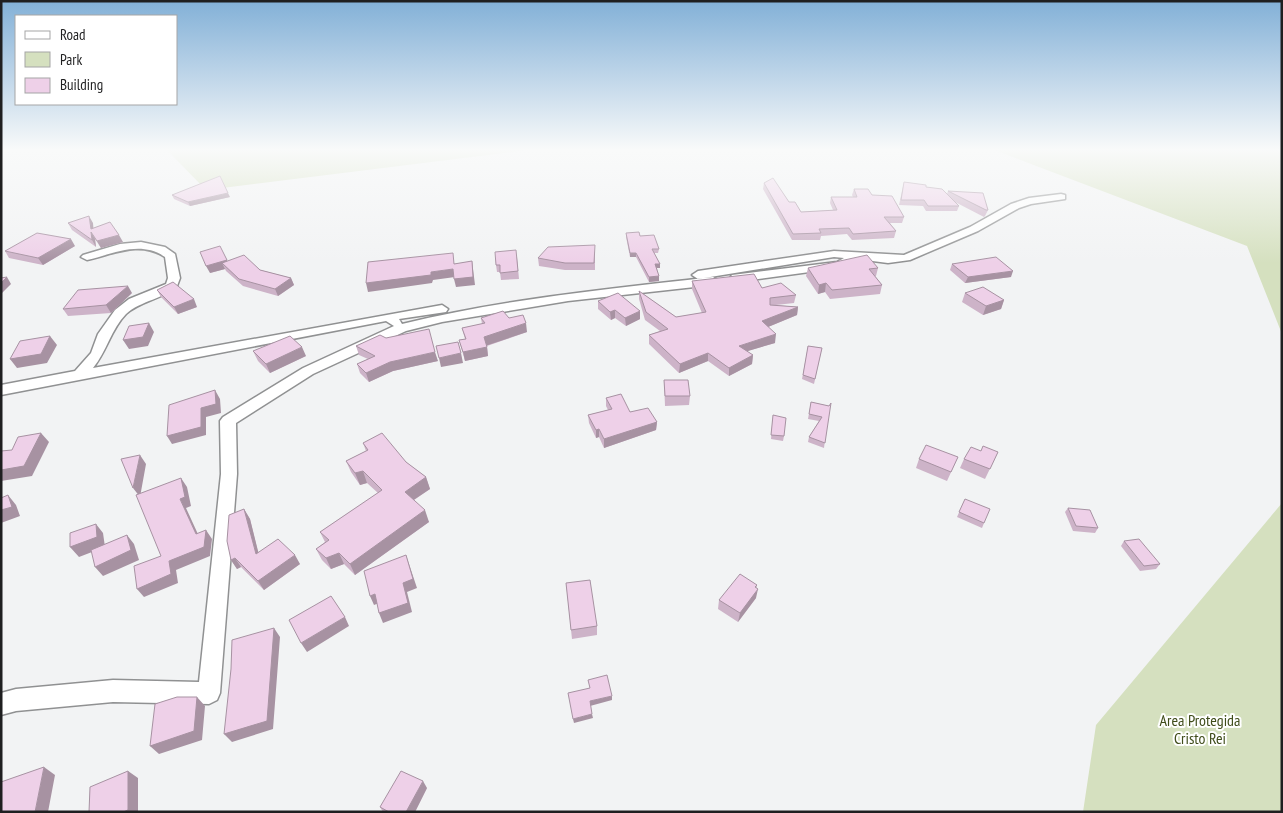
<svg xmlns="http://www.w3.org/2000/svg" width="1283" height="813" viewBox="0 0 1283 813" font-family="'PT Sans Narrow',sans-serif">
	<rect width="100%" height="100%" fill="#f2f3f4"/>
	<!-- green -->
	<path fill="#d5e0bf" d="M166,149H536L206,190Z
		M992,149H1282V334L1247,246Z
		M1282,503V812H1083L1096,725Z"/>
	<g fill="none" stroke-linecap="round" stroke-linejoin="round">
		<defs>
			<path id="minor" d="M1061,194L1065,195V199L1031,204L1019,208L978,231L910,260L888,263L857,259L849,265L839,268L736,282L732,281L730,278L732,275L837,262L844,258L834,257L698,279L692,275L698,271L834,251L904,255L970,227L1011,204L1029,198Z
				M141,242L165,247L175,254L180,278L177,286C166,298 140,301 126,314C111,329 107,351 93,368L442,305L448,309L446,312L399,319L402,324C504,299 609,289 713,277L719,281L713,285L568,301L442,322L406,331L313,374L236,423L237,474L220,693L217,700L209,704L113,702L16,711L1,715V693L16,689L113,680L199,682L221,474L220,421L223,417L303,368L394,326L386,321L1,395V385L75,371L91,353L98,334L115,310L129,299L166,284L168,278L165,257C140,240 114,254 87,260L81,257L83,255L120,244Z"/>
		</defs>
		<!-- minor casing -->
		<use href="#minor" stroke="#909192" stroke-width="3"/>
		<!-- minor -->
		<use href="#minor" fill="#fff" fill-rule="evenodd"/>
	</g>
	<!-- wall -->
	<path fill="#cdb3c8" d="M904,182L926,187L947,194L948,191L988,210L985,216L984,217L955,202L959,206L957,211H926L923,206L899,205Z
		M764,183L801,212L833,210L830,203L831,197H853L852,195L854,189L872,195L904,217L902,223H890L896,231L894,238L852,240L847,234L821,236L820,240H792L763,189Z
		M172,195L230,197L190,206L174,199Z
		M68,223H93V228L123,242L101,248L95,239L96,247L72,230Z
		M626,233L640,236L659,249L658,253H654L660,264V268H657L659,281L649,282L636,257H630L626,237Z
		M75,246L43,265L9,258L5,251Z
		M220,246L227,261L291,278L294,285L278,296L243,286L226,271L225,269L210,273Z
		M595,252V270H565L539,266L538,258Z
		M517,257L519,279L501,280L500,272H497L496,265Z
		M952,264L1011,277L965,283L950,270Z
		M808,268H878L876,276H875L882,285L880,294L830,299L825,292L818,294L806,276Z
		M692,281L762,288L796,295L794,303L776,305L798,307L797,315L768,327L775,343L747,351L753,355L752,364L729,376L708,361L679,373L649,344V335L660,331L645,320L639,299V291L676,317L702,313L692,289Z
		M157,290L197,307L178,314L161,297Z
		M132,293L111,313L68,316L63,309Z
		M965,293L1004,300L1001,309L983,315L962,302Z
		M598,301L640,319L626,326L615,318L611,320L598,309Z
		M481,318H509L527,332L487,346L488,356L465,361L459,340L465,339L462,328L482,324Z
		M356,346L438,361L393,371L369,382L360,373L357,364L368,359L359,355Z
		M808,346L822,348L814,384L802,379Z
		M253,351L306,356L270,373L258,361Z
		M664,380L690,396L689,405L665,406Z
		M606,398L630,412L657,422L656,430L604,448L599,437L596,438L589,423L588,415L608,410L606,406Z
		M811,402L829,406L824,448L808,442L809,437L819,421L808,419Z
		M773,415L784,436L783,441L771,439Z
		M363,443L406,462L426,477L430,489L414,500L429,522L355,575L344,564L331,569L322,560L316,549L325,542L320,532L378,493L367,483L360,485L351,472L346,461L366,451Z
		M981,451L998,452L985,479L960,468L964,459Z
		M958,457L947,481L916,468L919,459Z
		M965,499L984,523L982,528L957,517Z
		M1068,508L1098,528L1095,533L1073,531L1065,512Z
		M244,509L250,519L258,552L300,564L264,590L241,567L237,569L231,560Z
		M1124,541L1160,564L1156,569L1140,571L1121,546Z
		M566,583L597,626V635L572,639Z
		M756,588V598L738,622L718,609L719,600Z
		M427,788L415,812H383L380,807Z"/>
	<!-- shaded-wall -->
	<path fill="#a792a2" d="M228,193L230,197L190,206L188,202Z
		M89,216L93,223L94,236L91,229Z
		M91,232L95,239L96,247L92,240Z
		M119,235L123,242L101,248L97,241Z
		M71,239L75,246L43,265L38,258Z
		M630,253H636V257H630Z
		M227,260L230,267L222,263L225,269L210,273L206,266Z
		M472,261L475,285L456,287L454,279Z
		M655,264H660V268H655Z
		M453,269L455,277L433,280L432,283L368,292L366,283L431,272Z
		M1013,271L1011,277L965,283L968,277Z
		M659,276V281L649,282V277Z
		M7,277L11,284L1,294V283Z
		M291,278L294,285L278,296L275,289Z
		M826,283L825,292L818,294L819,285Z
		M128,286L132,293L111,313L106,305Z
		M194,299L197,307L178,314L174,307Z
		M1004,300L1001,309L983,315L986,306Z
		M798,307L797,315L761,330L762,321Z
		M615,310V318L611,320L610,312Z
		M640,311V319L626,326L625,318Z
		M149,323L154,332L148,346L129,349L123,340Z
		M526,323L527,332L485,346L484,337Z
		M776,334L775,343L738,354L739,346Z
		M50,336L57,345L47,363L17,368L10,359Z
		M302,347L306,356L270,373L266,364Z
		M487,347L488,356L465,361L463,352Z
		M435,352L438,361L393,371L369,382L366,373L390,362Z
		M461,353L463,363L441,367L439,358Z
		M708,353V361L679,373L680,364Z
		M753,355L752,364L729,376V368Z
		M215,390L220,399L221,413L206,417V435L172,444L167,436L201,408Z
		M657,422L656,430L604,448V439Z
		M599,429V437L596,438V430Z
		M41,433L49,442L32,476L1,481V470Z
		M140,455L146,464L140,497L133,488Z
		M363,471L367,483L360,485L355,473Z
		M426,477L430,489L409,503L405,492Z
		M181,478L187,487L191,506L186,508L202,543L196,534L180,499Z
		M8,495L16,505L20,516L1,523V510Z
		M244,509L250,519L261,563L256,554Z
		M425,510L429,522L355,575L350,564Z
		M96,524L103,533L105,547L79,557L70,547Z
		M206,530L212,539L210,556L176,570L178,583L144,597L137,589Z
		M127,535L134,544L139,560L103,576L95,567Z
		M339,553L344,564L331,569L326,558Z
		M295,555L300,564L264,590L258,581Z
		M406,555L417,588L407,592L412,612L383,623L379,613L403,583Z
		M235,558L241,567L237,569L231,560Z
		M757,585L755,593L758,589L756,598L738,622L740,613Z
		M375,594L379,603L374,605L370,596Z
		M345,617L349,626L307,652L301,643Z
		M274,628L280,637L273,729L232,742L224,734Z
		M612,696V700L590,706V701Z
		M197,697L205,706L202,740L159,754L150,746Z
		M592,714L593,718L574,723L573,719Z
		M44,767L55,775L48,812H35Z
		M128,771L138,778V812H123Z
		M423,781L427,788L415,812H406Z"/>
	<!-- building -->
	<path fill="#eed0e8" stroke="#a792a2" d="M220,176L228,193L188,202L172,195Z
		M773,178L789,202H795L801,212L837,210L831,197H857L854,189H868L872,195L892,196L904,217H884L896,231L853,234L849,228L819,229L821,233L793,234L764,183Z
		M904,182L926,185V187L942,189L959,206H928L924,200H901Z
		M948,191L983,193L988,210H986Z
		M89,216L91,229L110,222L119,235L97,241L91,232L92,240L68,223Z
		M639,232L640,236L654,235L659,249H652L660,264H655L659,276L649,277L636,253H630L626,233Z
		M37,233L71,239L38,258L5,251Z
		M595,245L594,263H565L538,258L548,247Z
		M220,246L227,260L206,266L200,252Z
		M516,250L518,271L500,273V265H496L495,252Z
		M453,253L454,264L472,261L473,277L454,279L453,269L431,272V275L366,283L368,262Z
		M244,255L260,270L291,278L275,289L239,279L222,263Z
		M867,255L878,268L869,269L882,285L832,290L826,283L819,285L808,268Z
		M996,257L1013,271L968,277L952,264Z
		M754,274L762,288L781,283L796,295L770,298V305L798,307L762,321L776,334L739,346L753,355L729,368L708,353L680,364L649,335L668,329L646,312L639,291L676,317L706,312L692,281Z
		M7,277L1,283V278Z
		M173,282L194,299L174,307L157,290Z
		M128,286L106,305L63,309L78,290Z
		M983,287L1004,300L986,306L965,293Z
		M618,293L640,311L625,318L615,310L610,312L598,301Z
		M503,311L509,318L523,315L526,323L484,337L487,347L463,352L459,340L466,339L462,328L485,323L481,318Z
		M149,323L143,337L123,340L129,326Z
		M429,329L435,352L390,362L366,373L357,364L375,356L356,346L380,335L386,338Z
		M50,336L41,354L10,359L20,341Z
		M290,336L302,347L266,364L253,351Z
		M458,342L461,353L439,358L436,346Z
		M808,346L822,348L815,379L803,375Z
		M664,380H688L690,396H665Z
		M215,390L216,404L201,408V427L167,436L169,405Z
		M621,394L630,412L648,408L657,422L604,439L599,429L596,430L588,415L612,409L606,398Z
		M811,402L829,406L831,403L825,443L809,437L822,417L809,414Z
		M773,415L786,418L784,436L771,435Z
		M41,433L24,466L1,470V451L12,450L18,437Z
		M382,433L406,462L426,477L405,492L425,510L350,564L339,553L326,558L316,549L329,540L320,532L382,490L363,471L355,473L346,461L368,450L363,443Z
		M926,445L958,457L951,472L919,459Z
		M983,446L998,452L990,469L964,459L971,447L981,451Z
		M140,455L133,488L121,459Z
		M181,478L185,497L180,499L196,534L206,530L204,547L169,561L171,574L137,589L134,566L161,556L136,495Z
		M8,495L12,507L1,510V498Z
		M965,499L990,509L984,523L959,512Z
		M1068,508L1090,510L1098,528L1076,526Z
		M244,509L256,554L278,539L295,555L258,581L235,558L231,560L227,541L229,515Z
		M96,524L97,537L70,547V533Z
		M127,535L131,550L95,567L91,550Z
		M1139,539L1160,564L1144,566L1124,541Z
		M406,555L413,579L403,583L408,603L379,613L375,594L370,596L364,571Z
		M740,574L757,585L755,587L758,589L740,613L719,600Z
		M590,580L597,626L571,630L566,583Z
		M331,596L345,617L301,643L289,620Z
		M274,628L267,721L224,734L231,669L232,640Z
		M607,675L612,696L590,701L592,714L573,719L568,693L590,688L588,680Z
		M177,697H197L194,731L150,746L155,704Z
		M44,767L35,812H1V782Z
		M128,771V810L123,812H89L90,787Z
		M401,771L423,781L406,812H389L380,807Z"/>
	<!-- sky -->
	<linearGradient id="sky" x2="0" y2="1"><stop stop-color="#82b0d7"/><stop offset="0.57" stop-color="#f9fafa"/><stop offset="1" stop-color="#f9fafa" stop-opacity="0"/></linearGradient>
	<rect width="1283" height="263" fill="url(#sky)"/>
	<g text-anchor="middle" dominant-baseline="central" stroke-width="4" stroke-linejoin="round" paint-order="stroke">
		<!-- near-park labels -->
		<g font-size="16" fill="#404d1b" stroke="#fff">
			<text x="1200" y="720">Area Protegida<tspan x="1200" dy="18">Cristo Rei</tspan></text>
		</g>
	</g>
	<!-- border -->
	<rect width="1283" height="813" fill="none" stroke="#1f1f20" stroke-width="5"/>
	<!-- legend -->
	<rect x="15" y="15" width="162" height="90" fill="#ffffff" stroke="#a5a5a6"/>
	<rect x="25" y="31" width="25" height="8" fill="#ffffff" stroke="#a5a5a6"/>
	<text x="60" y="40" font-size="15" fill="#1f1f20">Road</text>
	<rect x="25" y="52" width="25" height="15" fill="#d5e0bf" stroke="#a5a5a6"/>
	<text x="60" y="65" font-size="15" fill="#1f1f20">Park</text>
	<rect x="25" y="78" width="25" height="15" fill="#eed0e8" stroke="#a5a5a6"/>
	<text x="60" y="90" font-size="15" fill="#1f1f20">Building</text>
</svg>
